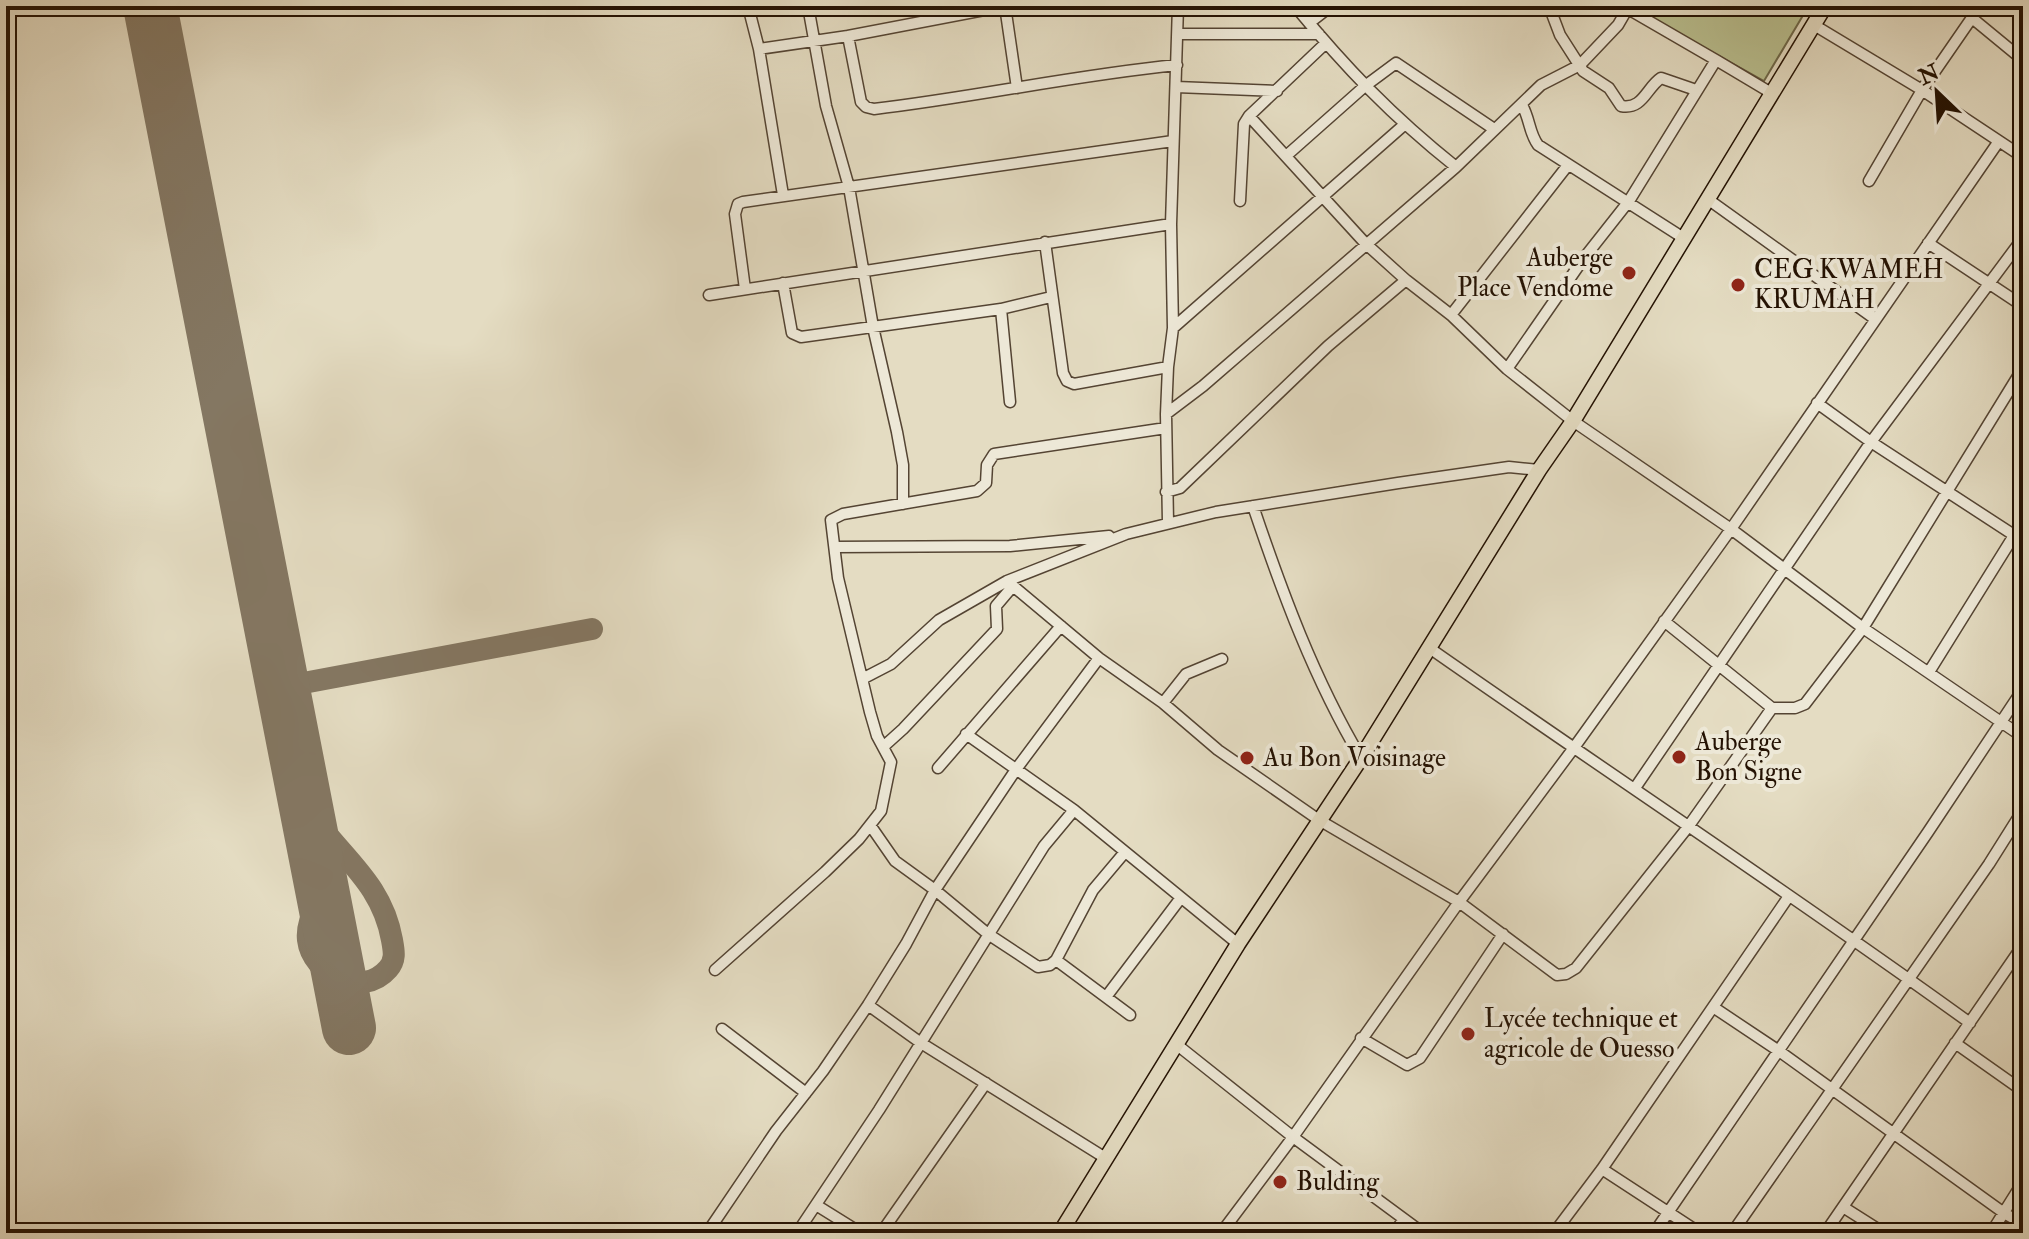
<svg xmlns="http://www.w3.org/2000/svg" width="2029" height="1239" viewBox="0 0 2029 1239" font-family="'IM FELL Double Pica',serif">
	<rect width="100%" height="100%" fill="#e4dcc2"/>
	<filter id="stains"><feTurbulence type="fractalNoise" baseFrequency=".0025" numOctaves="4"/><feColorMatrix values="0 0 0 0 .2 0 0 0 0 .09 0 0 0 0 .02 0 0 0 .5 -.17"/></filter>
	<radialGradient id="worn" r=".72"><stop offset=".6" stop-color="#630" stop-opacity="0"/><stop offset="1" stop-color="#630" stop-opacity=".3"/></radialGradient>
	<!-- green -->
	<path fill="#b9bf8f" stroke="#6e6849" stroke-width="2" d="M1636,6H1797L1805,12L1764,81L1637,10Z"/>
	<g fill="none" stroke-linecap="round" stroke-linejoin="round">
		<!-- taxiway -->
		<path stroke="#847762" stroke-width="22" d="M282,687L592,629
			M304,802C333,853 381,877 392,940C394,951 396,960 388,969C362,999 312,974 308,940C306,923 316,908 322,893"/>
		<!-- runway -->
		<path stroke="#847762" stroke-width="54" d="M150,6L349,1028"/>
		<defs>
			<path id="minor" d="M748,6L759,49L783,195
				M808,6L826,106L849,187L873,327L897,432L903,465V504
				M1005,6L1017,88
				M1295,6C1346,68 1392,116 1456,167
				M1549,6L1560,35L1583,71L1609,88L1621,106C1643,110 1646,88 1661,78L1696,90
				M1628,9L1716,60
				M1972,18L2023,60
				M1309,23L1331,6
				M1814,25L1922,90L2023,157
				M1178,34H1319
				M848,36L861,102L866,107L874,109C976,97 1075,75 1177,65
				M759,49L848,36L1005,6
				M1176,87L1277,91
				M1522,105C1530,119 1529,133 1538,145L1685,239
				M1286,156L1365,86L1396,63L1494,129
				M1869,181L1922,90L1980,6
				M1709,200L1875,319
				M1240,201L1244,124L1249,116L1326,43
				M1045,242L1063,373L1067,381L1074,384L1168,367
				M1928,243L2023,306
				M1406,280L1451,315L1507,369L1573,421L1731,529L1863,628L2023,737
				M783,283L792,333L801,337L1001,309L1051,297
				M745,289L735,214L738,204L743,202L1173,141
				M709,295L1171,224
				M1001,309L1010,402
				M1451,315L1568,165
				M1173,328L1404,125
				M1507,369L1584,258L1629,201L1716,60L1773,94
				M1817,403L1871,442L2023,541
				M1166,414L1203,386L1456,167L1541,85L1580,65L1618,25L1629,6
				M1166,492L1180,488L1328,346L1406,280L1365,243L1249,116
				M1253,506C1282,592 1314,679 1361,758
				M1168,522L1166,414L1168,367L1173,328L1171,224L1178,6
				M835,547L1010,546L1109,536
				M1007,581L1099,658L1163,703L1218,750L1319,820L1459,902L1557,975L1566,974L1576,968L1688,827L1772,708
				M1664,621L1772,708H1795L1805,704L1863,628L2023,368
				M1428,647C1608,773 1792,894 1970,1023
				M1929,672L2023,521
				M864,678L891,664L939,620L1007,581L1126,534L1216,512L1398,483L1509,467L1539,470
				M1163,703L1186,674L1222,659
				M966,734L1074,810L1238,944
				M883,747L903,729L997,629L996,606L1013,586
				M938,768L1061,626
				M1635,788L1871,442L2023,238
				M870,825L895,861L935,890L988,934L1038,967L1050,965L1056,960L1093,890L1125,852
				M1056,960L1130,1015
				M715,970L825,872L859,839L881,811L891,762L877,736L870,712L838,578L831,520L843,514L977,491L986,483L987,465L994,454L1166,428
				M1106,997L1180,899
				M868,1005L921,1043L1107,1159
				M1713,1007L1779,1051L2004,1213L2023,1224
				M722,1029L806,1093
				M1361,1038L1407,1065L1420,1058L1503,934
				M1955,1043L2023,1091
				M1176,1044L1293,1137L1423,1233
				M1602,1169L1700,1233
				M816,1205L861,1233
				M1843,1207L1884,1233
				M707,1233L776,1131L823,1071L868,1005L906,944L935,890L1017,768L1099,658
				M797,1233L879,1110L1044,846L1074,810
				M881,1233L986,1083
				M1221,1233L1293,1137L1459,902L1573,749L1731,529L1999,141
				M1394,1233L1404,1219
				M1554,1233L1602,1169L1789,896
				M1654,1233L1928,832L2023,689
				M1732,1233L1989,864L2023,810
				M1825,1233L2023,945
				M1991,1233L2023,1182"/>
			<path id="highway" d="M1060,1233L1238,944L1361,758L1539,470L1573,421L1825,6"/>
		</defs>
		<!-- minor casing -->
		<use href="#minor" stroke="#544433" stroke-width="13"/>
		<!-- highway casing -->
		<use href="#highway" stroke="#241203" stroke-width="17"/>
		<!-- minor -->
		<use href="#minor" stroke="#ede8d7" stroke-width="10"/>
		<!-- highway -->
		<use href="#highway" stroke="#e4dcc2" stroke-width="14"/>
	</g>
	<!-- markers -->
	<g fill="#8f2418" stroke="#ede8d7" stroke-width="3">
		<circle cx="1629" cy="273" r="8"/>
		<circle cx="1738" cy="285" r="8"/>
		<circle cx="1679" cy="757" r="8"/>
		<circle cx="1247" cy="758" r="8"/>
		<circle cx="1468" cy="1034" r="8"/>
		<circle cx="1280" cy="1182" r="8"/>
	</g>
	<g text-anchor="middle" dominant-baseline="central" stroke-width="8" stroke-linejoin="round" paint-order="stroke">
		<!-- poi labels -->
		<g font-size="26" fill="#241203" stroke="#ede8d7" text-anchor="start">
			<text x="1613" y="258" text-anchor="end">Auberge<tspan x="1613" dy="30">Place Vendome</tspan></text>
			<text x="1754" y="270">CEG KWAMEH<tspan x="1754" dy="30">KRUMAH</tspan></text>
			<text x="1695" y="742">Auberge<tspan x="1695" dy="30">Bon Signe</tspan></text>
			<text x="1263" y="758">Au Bon Voisinage</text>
			<text x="1484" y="1019">Lycée technique et<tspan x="1484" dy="30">agricole de Ouesso</tspan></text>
			<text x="1296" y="1182">Bulding</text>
		</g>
	</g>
	<!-- margin -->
	<rect width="2029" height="1239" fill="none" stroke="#e4dcc2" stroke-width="32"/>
	<rect x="8" y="8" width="2013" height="1223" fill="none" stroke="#241203" stroke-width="4"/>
	<rect x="16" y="16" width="1997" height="1207" fill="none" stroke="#241203" stroke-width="2"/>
	<!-- north arrow -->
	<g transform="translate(1937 92) rotate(335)" stroke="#ede8d7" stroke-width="6" paint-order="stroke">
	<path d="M0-6L14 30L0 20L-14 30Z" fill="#241203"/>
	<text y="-12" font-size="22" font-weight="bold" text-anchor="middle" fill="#241203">N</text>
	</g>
	<rect width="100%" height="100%" filter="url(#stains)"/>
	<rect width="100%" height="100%" fill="url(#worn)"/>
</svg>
